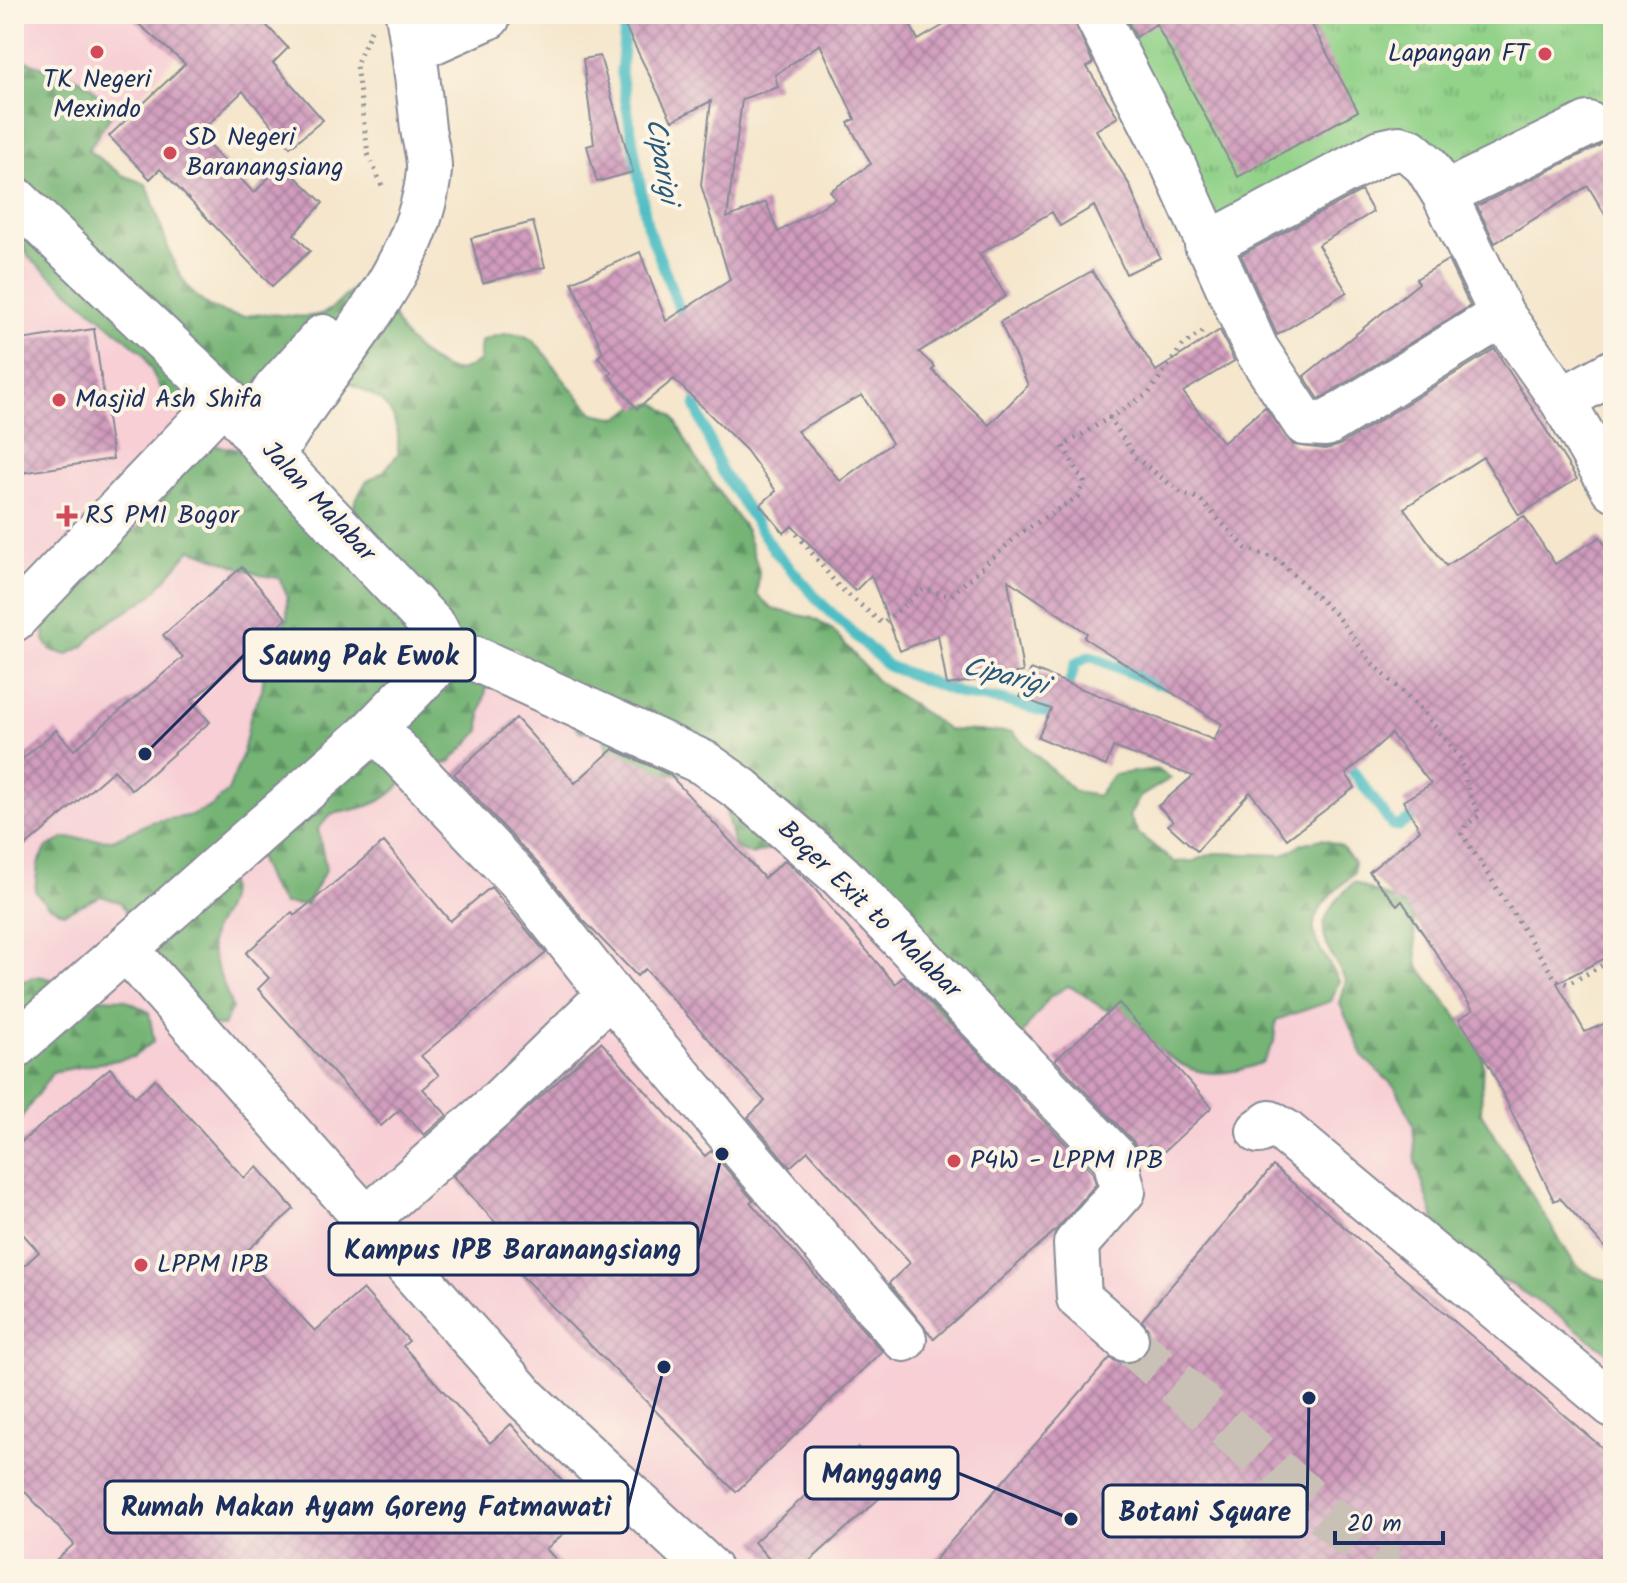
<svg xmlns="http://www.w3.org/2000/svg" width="1627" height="1583" viewBox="0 0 1627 1583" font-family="Kalam,sans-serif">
	<defs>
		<pattern id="grass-tufts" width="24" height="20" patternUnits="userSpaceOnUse" patternTransform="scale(2)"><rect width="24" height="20" fill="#92d289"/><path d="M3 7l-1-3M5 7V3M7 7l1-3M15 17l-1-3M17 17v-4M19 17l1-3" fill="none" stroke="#76ab73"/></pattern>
		<pattern id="forest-firs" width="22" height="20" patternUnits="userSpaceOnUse" patternTransform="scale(2)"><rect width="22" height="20" fill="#75b475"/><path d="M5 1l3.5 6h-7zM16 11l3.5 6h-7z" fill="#5f9363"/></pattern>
		<pattern id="building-cross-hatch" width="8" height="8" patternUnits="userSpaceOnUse" patternTransform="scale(2)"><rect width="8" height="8" fill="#d19cbd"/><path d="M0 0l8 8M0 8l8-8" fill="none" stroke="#a9809d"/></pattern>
	</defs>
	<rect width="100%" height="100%" fill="#fcf5e5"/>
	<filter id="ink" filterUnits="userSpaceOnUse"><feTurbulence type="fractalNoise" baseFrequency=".0125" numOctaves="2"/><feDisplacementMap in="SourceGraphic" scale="16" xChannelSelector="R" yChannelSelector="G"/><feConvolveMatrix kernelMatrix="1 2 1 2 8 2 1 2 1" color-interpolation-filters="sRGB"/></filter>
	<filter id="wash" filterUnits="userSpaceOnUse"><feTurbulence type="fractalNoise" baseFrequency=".006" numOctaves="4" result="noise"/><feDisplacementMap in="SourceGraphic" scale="32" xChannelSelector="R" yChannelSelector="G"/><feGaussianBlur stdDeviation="1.8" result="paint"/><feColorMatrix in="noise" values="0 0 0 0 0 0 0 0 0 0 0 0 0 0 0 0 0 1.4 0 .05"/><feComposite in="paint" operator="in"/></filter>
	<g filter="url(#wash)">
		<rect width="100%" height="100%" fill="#f5e6cc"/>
		<!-- built -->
		<path fill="#f7cfd5" d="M14,14H213L87,156L14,90Z
			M14,199L435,628L14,1038Z
			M481,662L1335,994L1399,1078L1461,1231L1613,1356V1569H14V1063Z"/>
		<!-- grass -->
		<path fill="url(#grass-tufts)" stroke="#568074" stroke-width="2" d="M1110,14H1613V103L1464,178L1418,142L1224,248Z"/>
		<!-- forest -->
		<path fill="url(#forest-firs)" stroke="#48726a" stroke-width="2" d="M14,54C55,80 87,62 111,116L88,150L122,175L146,184C169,236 171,308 240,316C248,317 256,314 264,314C285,314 306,321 326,312C337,307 348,292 358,284H380C395,304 388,308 397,324C406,342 440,375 462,370C467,369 474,364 479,362L481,341C531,320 537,345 564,380C573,391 584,402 593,413L618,418L635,407L656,403L673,416L694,456L746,530L759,571L757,594L772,609L812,618L833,630L876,680L949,730L1012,732L1074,791L1097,796L1113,775L1156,769L1171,778L1140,797L1129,816L1139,834L1174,862L1194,861L1214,853L1284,855L1301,844L1322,839L1341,846L1354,862V873C1333,894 1301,914 1319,947C1326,959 1333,969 1339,981L1331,1001L1276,1020L1274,1042L1263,1062C1190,1092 1173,1057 1121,1017C1115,1012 1106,1011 1099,1006C1088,998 1082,992 1068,986L1050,997L1013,1046L974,1060L926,1026L913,949L793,850L770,849L752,855L734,846L721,790L688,773L668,775L612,766L601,729L581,732C555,706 547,669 515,648L496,651L481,710L480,731L450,762L411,771C391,803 367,808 331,814L318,829L326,869L306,905L284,904L271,888L256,852L226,870C238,916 207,919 211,948C214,965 227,990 232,1008L223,1026L204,1025L120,902L101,896L64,913L47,905L35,891L38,864L47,847L65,838L113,840L151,822L193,815L212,806L228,791L243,753L251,713L262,691L266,653L287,619V595L279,578L260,575L191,549L152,595L99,629L84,646L67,655L51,650L44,640V628L53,614L88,584L103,552L145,522L199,453L214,445L240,450L289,501L315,534L337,539L351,521L355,501L366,482L384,471L398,454V434L393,416L381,400L332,373L282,394L208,398L189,402L173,399L159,386L143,353L29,258L14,225Z
			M1354,882L1406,906L1413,918L1418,966L1473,1037L1483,1057L1481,1113L1574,1263L1594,1277L1613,1282V1357L1561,1317L1512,1285L1476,1270L1442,1243L1416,1163L1413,1124L1405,1106L1395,1087L1364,1058L1340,1004L1346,980C1317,934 1313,922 1354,882Z
			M39,976L67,984L93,998L124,999L149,1012L154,1041L133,1057L53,1072L14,1128V984Z"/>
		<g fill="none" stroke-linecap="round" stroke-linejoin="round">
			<!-- stream -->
			<path stroke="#4fbec4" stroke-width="11" d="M626,14L621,73L647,225L686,326
				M700,389L696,407L721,470L774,550L821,603L888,666L964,695L1001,700L1054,714L1060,711
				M1066,695L1075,664L1090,656L1154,683L1169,685
				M1345,760L1392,825L1399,826L1425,809
				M1600,946L1613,970"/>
		</g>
		<g id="blocks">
			<!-- building -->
			<path fill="url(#building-cross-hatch)" fill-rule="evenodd" d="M127,14H256L288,48L273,63L323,120L290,147L243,91L198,134L254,193L282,164L323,203L294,234L310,251L272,286L160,169L150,179L109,136L185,64Z
				M619,14H905L918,40L963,14H1071L1093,63L1087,67L1118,117L1096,130L1129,184L1160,258L1126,274L1094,206L1060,226L1052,212L979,254L1006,296L919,352L935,367L932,370L989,425L1028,385L1000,322L1092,271L1156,371L1220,330L1234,361L1183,392L1223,443L1265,407L1293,445L1325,449L1338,446L1495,349L1577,479L1519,515L1483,457L1404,508L1446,566L1524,516L1555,564L1600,537L1613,558V954L1557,983L1585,1032L1613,1020V1257L1560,1198L1554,1201L1491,1069L1459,1019L1473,1010L1402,901L1397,905L1369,872L1420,830L1403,801L1431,784L1391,734L1346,774L1355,787L1287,839L1250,792L1197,851L1168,825L1173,821L1158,806L1193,776L1113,747L1106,766L1038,737L1051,709L1020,697L1031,669L1214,740L1222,724L1084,638L1087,633L1008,580L1023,672L947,685L938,635L900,651L871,575L855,591L792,526L784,533L760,505L776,491L746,450L674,379L637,409L609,375L612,373L598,357L603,352L572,282L640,252L666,321L730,280L701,185L711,101L672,121ZM820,44L855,119L848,123L871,164L830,191L835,199L778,232L766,202L727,218L742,99L778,87L775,75ZM862,395L892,443L840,481L797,431Z
				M1124,14H1306L1358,111L1238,177L1156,24L1136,37Z
				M600,56L633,172L597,182L587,146L594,144L583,59Z
				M1613,125V228L1588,186L1495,243L1477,206L1599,146L1609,137Z
				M1361,191L1373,212L1318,245L1347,292L1277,335L1241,255Z
				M533,222L545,267L483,283L471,238Z
				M1448,260L1470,306L1319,399L1304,376L1419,283L1416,279Z
				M94,329L113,459L14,474V341Z
				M242,567L287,619L191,701L210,722L132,790L114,770L14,856V766L56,730L74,750L183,657L163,635Z
				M516,718L575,783L613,749L670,775L764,878L785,860L808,881L895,984L904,976L1092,1171L1096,1184L1057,1229L934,1339L889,1283L910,1263L808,1151L790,1167L748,1117L765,1101L645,969L637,976L584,921L541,867L454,774Z
				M384,842L450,921L491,887L546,953L421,1056L439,1075L423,1089L447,1115L424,1135L400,1109L381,1126L258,989L269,978L246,953L292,912L294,916Z
				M1119,1003L1212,1107L1159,1156L1149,1145L1140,1154L1133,1141L1055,1060Z
				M601,1042L705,1156L711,1151L753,1200L750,1202L882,1351L736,1492L511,1265L523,1253L453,1176Z
				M110,1068L135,1097L155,1079L244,1178L257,1167L294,1209L242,1255L315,1331L363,1289L409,1341L403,1346L490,1443L511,1424L589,1511L546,1549L565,1569H46L74,1544L14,1480V1275L39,1252L14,1224V1148Z
				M1273,1166L1613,1457V1569H927L1110,1358L1120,1363H1133L1145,1355L1151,1343L1150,1332L1142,1320Z
				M858,1448L893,1486L801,1569H778L754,1542Z"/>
		</g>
	</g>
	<g filter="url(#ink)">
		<use href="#blocks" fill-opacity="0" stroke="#888a95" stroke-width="2"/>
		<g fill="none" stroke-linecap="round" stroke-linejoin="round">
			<!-- minor-tunnel -->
			<path stroke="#c9c1b6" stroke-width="44" stroke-dasharray="44 22" stroke-linecap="butt" d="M1126,1339L1388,1569"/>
			<defs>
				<path id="minor" d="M1096,14L1172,162L1256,349L1305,423L1326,424L1502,315
					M414,50L488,17
					M1444,194L1588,124
					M14,198L225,398L272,457L435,628L443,644
					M1207,245L1381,152L1399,148L1410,151L1426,165L1444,194L1502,315L1562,400L1613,488
					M1562,400L1613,372
					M251,428L276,389L323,337
					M272,457C322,366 419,278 429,171C430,158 425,142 423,129C419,90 415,52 408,14
					M14,619L225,398
					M443,644L704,763L742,790L840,875L1115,1158L1123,1191L1076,1244L1079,1298L1126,1339
					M375,728L523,884L610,994L904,1339
					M127,950L526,1399L709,1569
					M14,1047L367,736L435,666L443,644
					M1259,1131L1270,1123L1284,1131L1613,1405
					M366,1220L494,1107L610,994"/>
			</defs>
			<!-- minor casing -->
			<use href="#minor" stroke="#888a95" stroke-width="48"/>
			<!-- path -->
			<path stroke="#888a95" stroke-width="5" stroke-dasharray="2 6" stroke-linecap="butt" d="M371,30L356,65L368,154L383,188
				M1109,417L1136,458L1183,494L1198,498L1246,548L1278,560L1336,615L1372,663L1422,710L1461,759L1469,794L1480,815L1466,825L1462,834L1556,980L1568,984L1603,965L1613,977
				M797,534L838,586L883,624L923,589L950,596L1019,534L1079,496L1084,482L1063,446L1148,394L1183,345L1204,331"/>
			<!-- minor -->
			<use href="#minor" stroke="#fff" stroke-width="44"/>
		</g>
	</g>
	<!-- markers -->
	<g fill="#d1495b" stroke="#fcf5e5" stroke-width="3">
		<circle cx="97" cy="52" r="8"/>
		<circle cx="1545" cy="54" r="8"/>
		<circle cx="170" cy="153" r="8"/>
		<circle cx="59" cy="400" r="8"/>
		<path d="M63 504h8v8h8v8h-8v8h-8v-8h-8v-8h8z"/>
		<circle cx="954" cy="1161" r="8"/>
		<circle cx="141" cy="1265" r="8"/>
	</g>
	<g text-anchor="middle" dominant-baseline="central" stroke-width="8" stroke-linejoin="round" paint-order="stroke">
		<!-- poi labels -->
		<g font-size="26" fill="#1b2f5e" stroke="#fcf5e5" text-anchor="start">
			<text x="1529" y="54" text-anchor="end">Lapangan FT</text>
			<text x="97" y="80" text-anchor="middle">TK Negeri<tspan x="97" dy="30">Mexindo</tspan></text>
			<text x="186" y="138">SD Negeri<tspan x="186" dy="30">Baranangsiang</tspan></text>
			<text x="75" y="400">Masjid Ash Shifa</text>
			<text x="85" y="516">RS PMI Bogor</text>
			<text x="970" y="1161">P4W - LPPM IPB</text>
			<text x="157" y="1265">LPPM IPB</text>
		</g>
		<!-- street labels -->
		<g font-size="26" fill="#1b2f5e" stroke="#fcf5e5">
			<text transform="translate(318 502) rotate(47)">Jalan Malabar</text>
			<text transform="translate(869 910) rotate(44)">Boqer Exit to Malabar</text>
		</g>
		<!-- water labels -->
		<g font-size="28" font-style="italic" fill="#2b5a7d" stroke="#fcf5e5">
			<text transform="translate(661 161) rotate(80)">Ciparigi</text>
			<text transform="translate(1005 677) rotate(14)">Ciparigi</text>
		</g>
	</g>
	<!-- callouts -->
	<path fill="none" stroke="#1b2f5e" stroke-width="3" d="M145 754L244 655M722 1154L698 1249M1071 1519L958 1473M664 1367L628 1507M1309 1398L1307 1511"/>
	<g fill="#1b2f5e" stroke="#fcf5e5" stroke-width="3">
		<circle cx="145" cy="754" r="8"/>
		<circle cx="722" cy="1154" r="8"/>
		<circle cx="1071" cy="1519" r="8"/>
		<circle cx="664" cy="1367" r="8"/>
		<circle cx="1309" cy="1398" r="8"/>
	</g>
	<g fill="#fcf5e5" stroke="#1b2f5e" stroke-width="3">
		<rect x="244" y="629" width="231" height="52" rx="8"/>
		<rect x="329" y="1223" width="369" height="52" rx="8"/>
		<rect x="805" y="1447" width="153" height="52" rx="8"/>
		<rect x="105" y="1481" width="523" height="52" rx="8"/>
		<rect x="1103" y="1485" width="204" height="52" rx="8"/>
	</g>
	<g font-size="28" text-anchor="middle" font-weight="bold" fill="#1b2f5e">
		<text x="359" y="665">Saung Pak Ewok</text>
		<text x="513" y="1259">Kampus IPB Baranangsiang</text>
		<text x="882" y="1483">Manggang</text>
		<text x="366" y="1516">Rumah Makan Ayam Goreng Fatmawati</text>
		<text x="1205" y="1521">Botani Square</text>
	</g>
	<!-- margin -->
	<rect width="1627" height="1583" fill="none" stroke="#fcf5e5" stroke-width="48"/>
	<!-- scale -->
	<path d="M1335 1531v12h108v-12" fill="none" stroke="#1b2f5e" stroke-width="4"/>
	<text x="1347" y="1531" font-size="24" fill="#1b2f5e" stroke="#fcf5e5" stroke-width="6" paint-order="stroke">20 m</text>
</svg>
